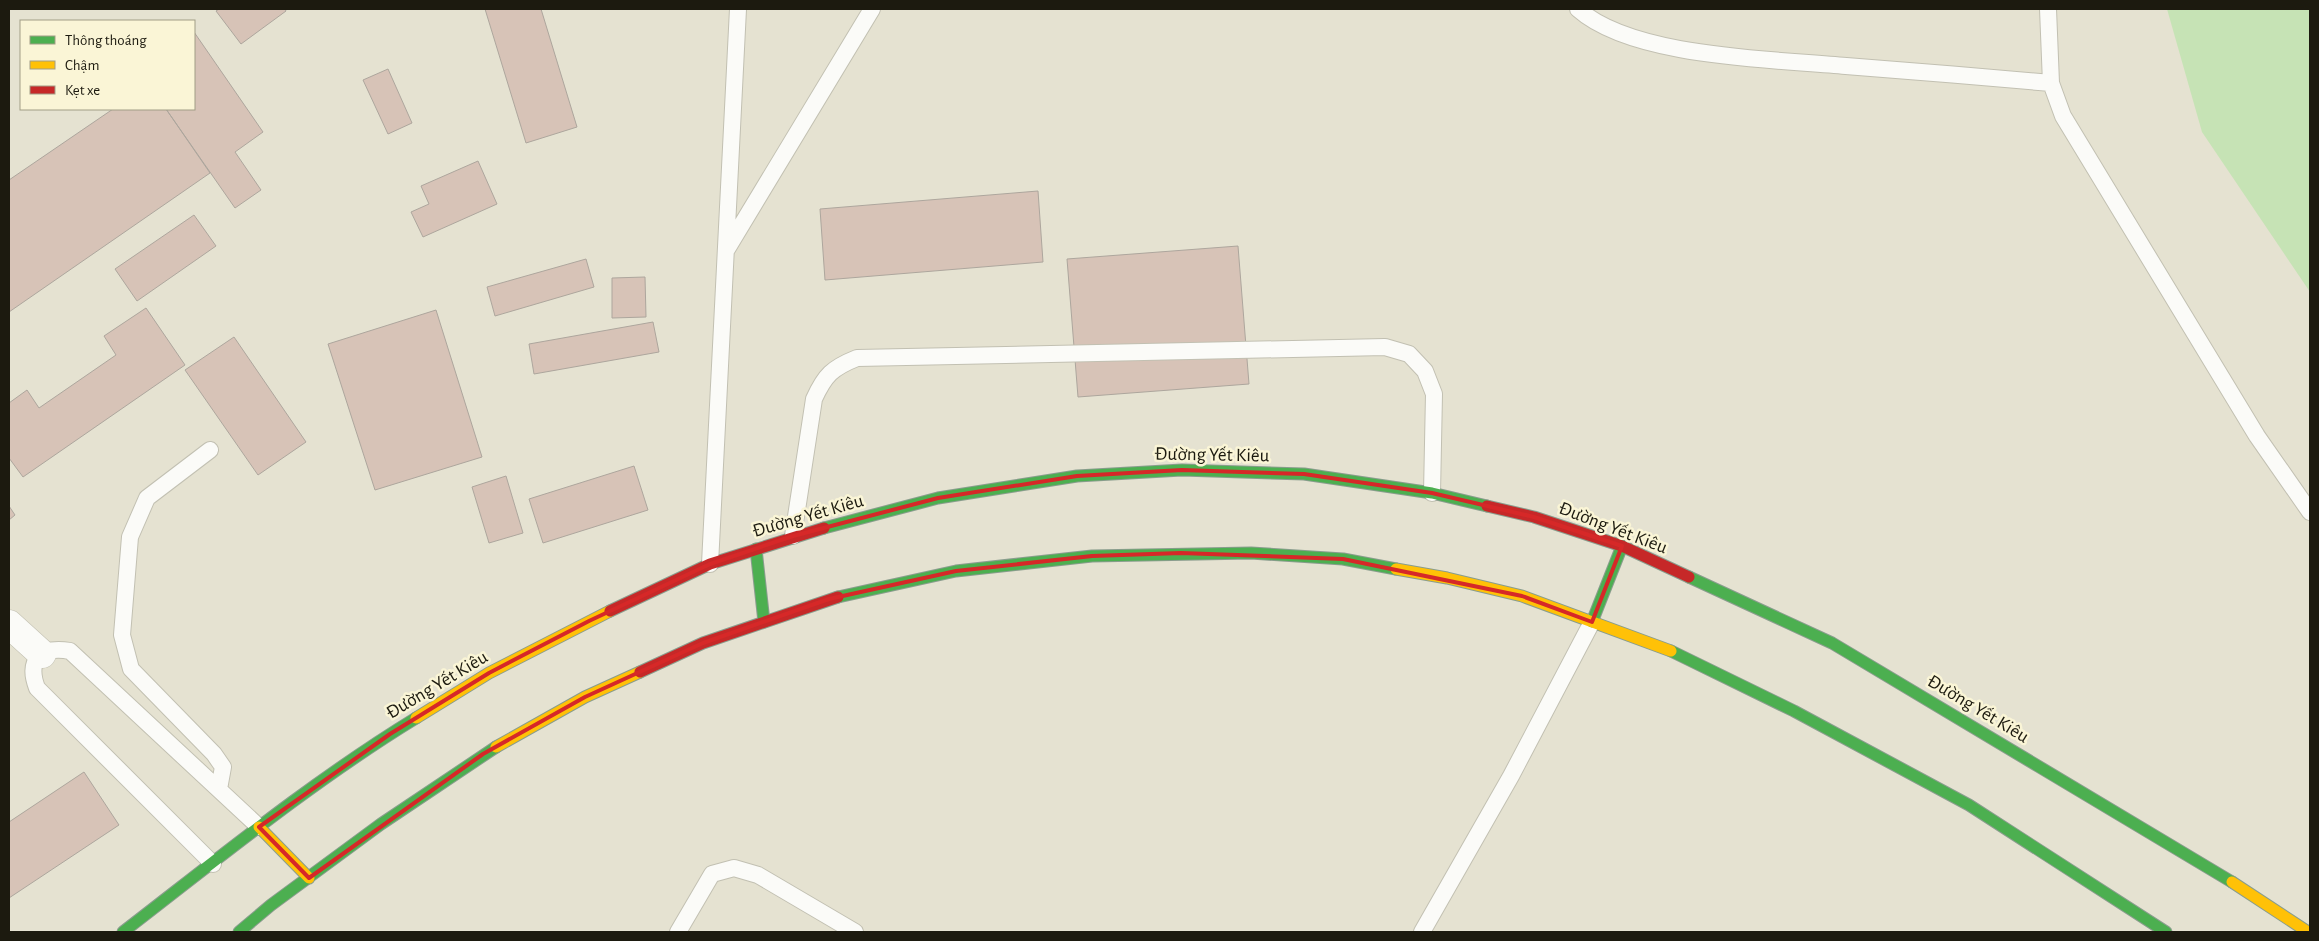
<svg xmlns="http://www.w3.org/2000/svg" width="2319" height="941" viewBox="0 0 2319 941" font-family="'Alegreya Sans',sans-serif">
	<rect width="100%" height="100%" fill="#e5e2d1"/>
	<!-- green -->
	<path fill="#c6e3b5" d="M2167,9H2310V292L2202,132Z"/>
	<!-- building -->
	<path fill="#d7c3b7" stroke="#ada69d" d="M219,9H285L286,11L241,44L216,11Z
		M485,9H541L577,127L526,143Z
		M194,32L263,132L235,152L261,190L235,208L166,109H194Z
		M388,69L412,123L388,134L363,80Z
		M113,109H166L210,173L9,312V180Z
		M478,161L497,204L423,237L411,212L429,204L421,186Z
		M1038,191L1043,262L825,280L820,209Z
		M194,215L216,246L137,301L115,269Z
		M1238,246L1249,384L1078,397L1067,259Z
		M586,259L594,287L495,316L487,287Z
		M645,277L646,317L612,318V278Z
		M146,308L185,365L23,477L9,458V403L27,390L39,408L116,355L104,336Z
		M436,310L482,457L375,490L328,344Z
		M653,322L659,352L534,374L529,344Z
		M234,337L306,442L258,475L185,370Z
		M634,466L648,510L543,543L529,499Z
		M506,476L523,533L489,543L472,487Z
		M9,506L15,515L9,520Z
		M84,772L119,825L9,898V822Z"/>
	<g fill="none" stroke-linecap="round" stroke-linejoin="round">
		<defs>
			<path id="lane" d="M1578,9C1633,58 1774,59 1846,66C1914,71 1983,77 2051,83
				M2048,9L2051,83L2063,116L2257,436L2310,512
				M727,249L872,9
				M210,450L147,498L130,537L122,635L131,669L214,754L223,767L219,789
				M793,536L814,399C825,375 832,368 857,358L1385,347L1409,354L1425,371L1434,394L1432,493
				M710,564L738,9
				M213,864L37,688C26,659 42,646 70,651L259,827
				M678,932L712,874L734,868L758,875L855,932
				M1422,932L1511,776L1592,622"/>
			<path id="street" d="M9,624L42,654"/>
			<path id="fast" d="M824,528L938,498L1077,476L1182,470L1304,474L1432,493L1487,506
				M756,549L764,622
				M1689,577L1832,643L2232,882
				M838,597L956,571L1092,556L1251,553L1343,559L1396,569
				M1592,622L1622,546
				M1671,651L1794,711L1969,805L2166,932
				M123,932C219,858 313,781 416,718
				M239,932L271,905L381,824L496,747"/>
			<path id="slow" d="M1396,569L1447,578L1522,596L1671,651
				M416,718L489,673L610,611
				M496,747L585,697L640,672
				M259,827L309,878
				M2232,882L2308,932"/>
			<path id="jam" d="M1487,506L1534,517L1622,546L1689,577
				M610,611L710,564L824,528
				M640,672L703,643L838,597"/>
		</defs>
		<!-- lane casing -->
		<use href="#lane" stroke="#c2c0b2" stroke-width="18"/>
		<!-- street casing -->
		<use href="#street" stroke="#c2c0b2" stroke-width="29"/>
		<!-- fast casing -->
		<use href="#fast" stroke="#899d8d" stroke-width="13"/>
		<!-- slow casing -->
		<use href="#slow" stroke="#899d8d" stroke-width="13"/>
		<!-- jam casing -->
		<use href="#jam" stroke="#899d8d" stroke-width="13"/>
		<!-- lane -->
		<use href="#lane" stroke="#fbfbf8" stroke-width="16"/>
		<!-- street -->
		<use href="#street" stroke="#fbfbf8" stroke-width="28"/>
		<!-- fast -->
		<use href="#fast" stroke="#4caf50" stroke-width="11"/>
		<!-- slow -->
		<use href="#slow" stroke="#ffc107" stroke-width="11"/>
		<!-- jam -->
		<use href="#jam" stroke="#c62828" stroke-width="11"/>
	</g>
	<!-- marked area -->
	<path fill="none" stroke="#d62828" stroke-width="4" stroke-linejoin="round" d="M1182,470L1304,474L1432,493L1534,517L1622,546L1592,622L1522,596L1343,559L1181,553L1092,556L956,571L829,599L703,643L585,697L483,754L309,878L259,827L390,734L489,673L589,621L710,564L793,536L938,498L1077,476Z"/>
	<g text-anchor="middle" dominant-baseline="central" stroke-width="5" stroke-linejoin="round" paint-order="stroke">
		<!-- street labels -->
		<g font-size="19" fill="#1c1a0f" stroke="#faf5d6">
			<text transform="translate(1212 455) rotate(1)">Đường Yết Kiêu</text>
			<text transform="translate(808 516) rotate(-16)">Đường Yết Kiêu</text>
			<text transform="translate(1613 528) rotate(21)">Đường Yết Kiêu</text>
			<text transform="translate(437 685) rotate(-31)">Đường Yết Kiêu</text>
			<text transform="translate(1978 709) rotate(31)">Đường Yết Kiêu</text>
		</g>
	</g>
	<!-- border -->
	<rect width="2319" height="941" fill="none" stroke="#1c1a0f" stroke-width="20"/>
	<!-- legend -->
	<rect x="20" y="20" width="175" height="90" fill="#faf5d6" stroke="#a19d86"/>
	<rect x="30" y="36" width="25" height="8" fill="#4caf50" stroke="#a19d86"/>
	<text x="65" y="45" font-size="15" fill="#1c1a0f">Thông thoáng</text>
	<rect x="30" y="61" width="25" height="8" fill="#ffc107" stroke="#a19d86"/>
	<text x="65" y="70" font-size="15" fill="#1c1a0f">Chậm</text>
	<rect x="30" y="86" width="25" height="8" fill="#c62828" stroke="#a19d86"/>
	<text x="65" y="95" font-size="15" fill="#1c1a0f">Kẹt xe</text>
</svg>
